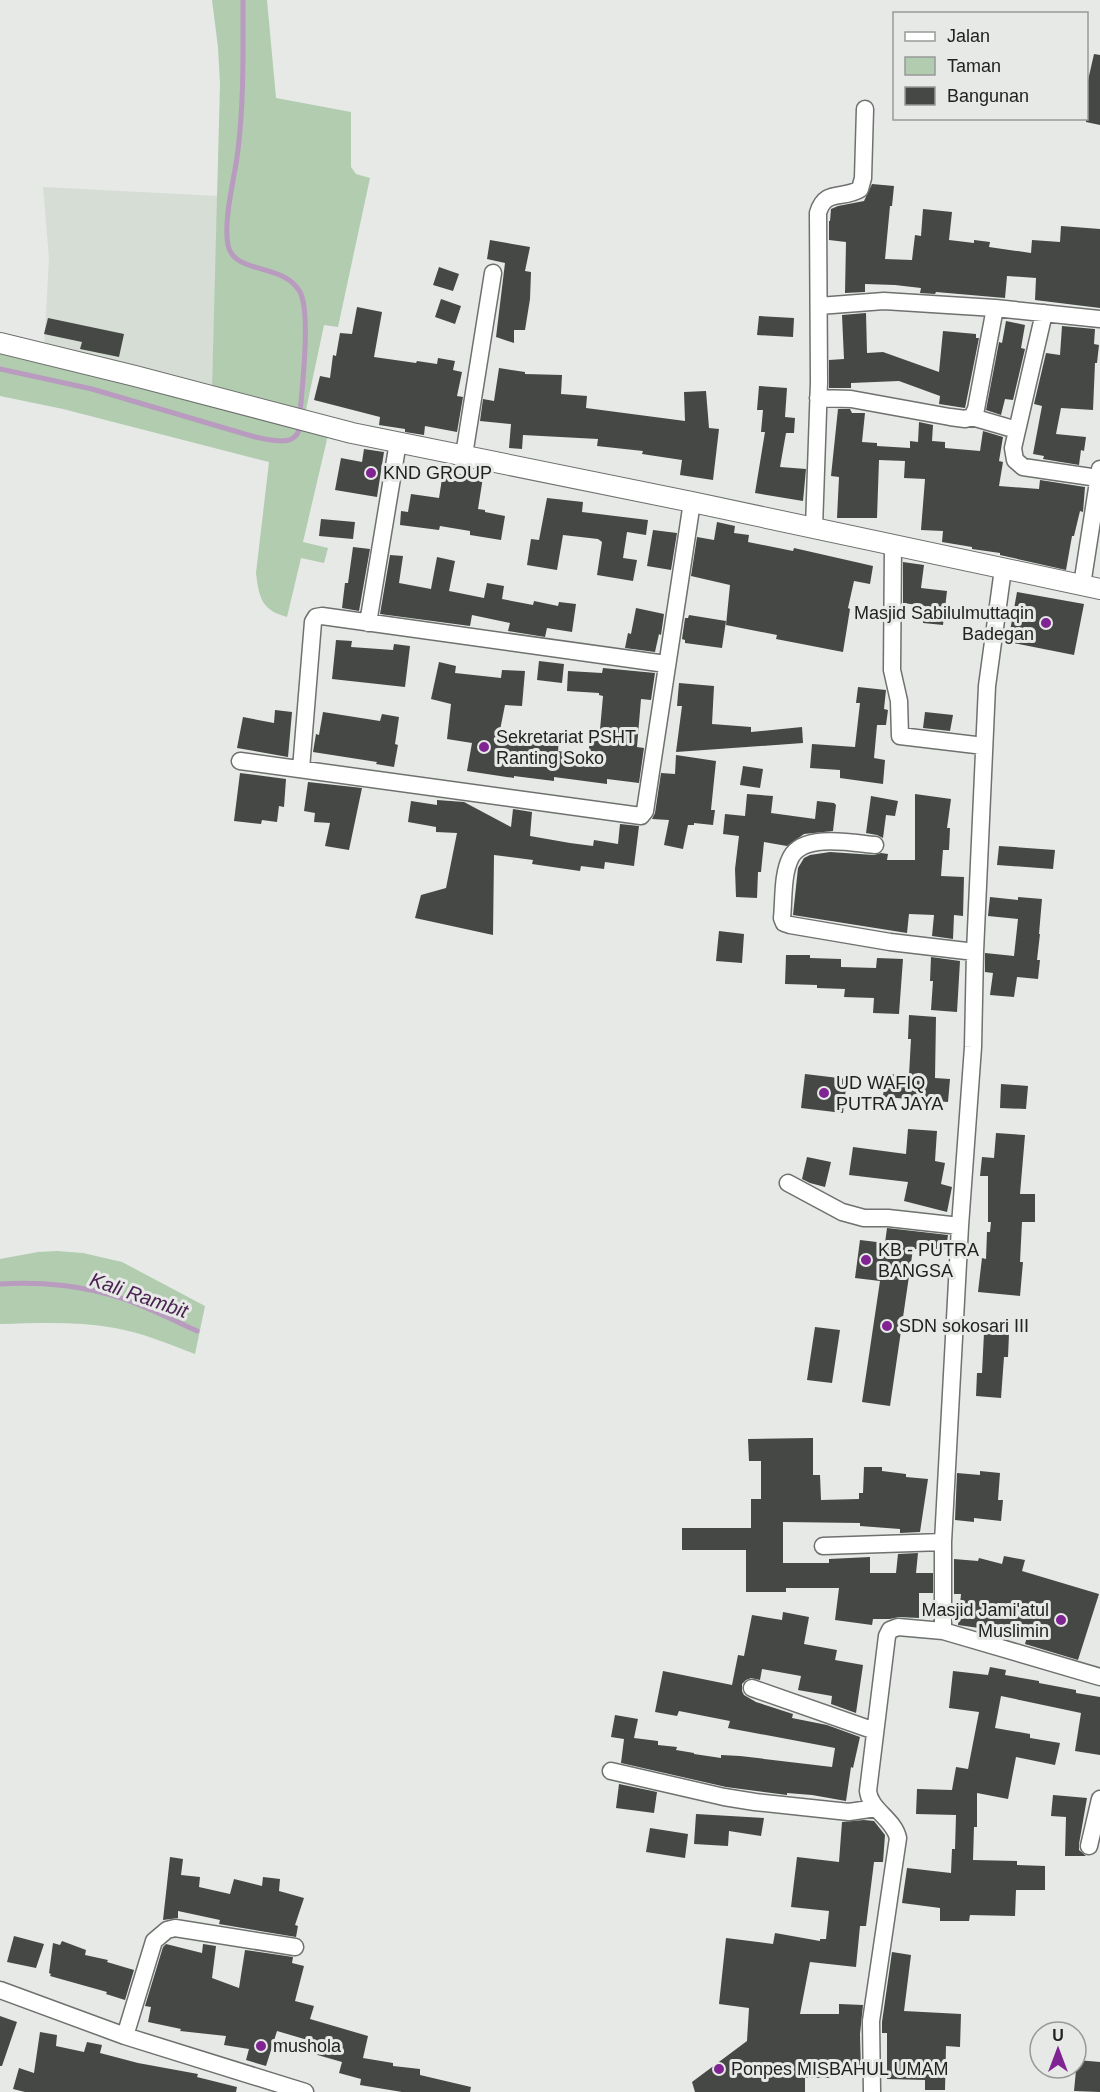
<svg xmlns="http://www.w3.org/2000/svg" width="1100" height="2092" viewBox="0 0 1100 2092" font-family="Arial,sans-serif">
	<rect width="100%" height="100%" fill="#e6e9e6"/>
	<!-- built -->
	<path fill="#d5ddd4" d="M43,187L218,196L212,388L44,347L49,259Z"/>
	<!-- green -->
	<path fill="#b1ccaf" d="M212,0H267L276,98L351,112V167L356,174L370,178L338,327L324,325L306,410L212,388L220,84L218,47Z
		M0,352L328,435L303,542L328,548L324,563L301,558L287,617C261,610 259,597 256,573L269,462L63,409L0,396Z
		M57,1251L83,1253L122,1262L205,1306L195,1354C169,1344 143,1333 115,1328C77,1321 39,1323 0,1324V1259L38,1252Z"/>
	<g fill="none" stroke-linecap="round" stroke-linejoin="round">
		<!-- stream -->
		<path stroke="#b89bbf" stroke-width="5" d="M243,0C243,50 244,101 238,150C235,177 223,219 228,245C234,275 283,262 300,292C311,313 302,388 300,414
			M0,369L92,389L255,437C272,440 299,449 300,423
			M0,1284C41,1281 86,1286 124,1299C149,1308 173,1320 197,1331"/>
	</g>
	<!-- building -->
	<path fill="#454845" d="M1094,54L1100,55V125L1086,122V89Z
		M872,184L894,186L892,206H890L885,259L912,260L915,235L921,236L923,209L952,212L949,240L974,243V240L990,242L989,247L1031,253L1032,240L1060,242L1061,226L1100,229V308L1035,300L1036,278L1007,276L1005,298L936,292L935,294L920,293L921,288L895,285L865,284V292L845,293L846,242L829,240V221H830L831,209L838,206L864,201Z
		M490,240L530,247L525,271L531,272L530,299L525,330H514V343L496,337L505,263L487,259Z
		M439,267L459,274L453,291L433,285Z
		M441,299L461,306L455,324L435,317Z
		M357,307L382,312L374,357L416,363L417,361L437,364L438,358L455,361L453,370L462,372L457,396L463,397L457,432L425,426L424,435L405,432V429L379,425L380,417L314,400L320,376L330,378L333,355L336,356L340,333L352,334Z
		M866,313L867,353L883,352L939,372L943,331L976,334V338H979L965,408L939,404L940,396L899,381L851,383V388H829V360L844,359L842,315Z
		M759,316L794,318L793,337L757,335Z
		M48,318L124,334L119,357L80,349L82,342L44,334Z
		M1006,321L1025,325L1021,348L1025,349L1013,400L1005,399L1001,415L986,410L999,342L1002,343Z
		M1062,326L1095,329L1094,344L1099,345L1097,363H1095L1093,410L1061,408L1056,434L1086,437L1084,451L1081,450L1079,465L1043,459L1044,456L1033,454L1042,406L1034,404L1046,353L1060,355Z
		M499,368L525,372V374L562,375L561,394L587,396L586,408L685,421L684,392L706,391L709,428L719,429L713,480L680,475L682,460L642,454L643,451L597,446L598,439L523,435L522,449L509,448L511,424L480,421L483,399L494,401Z
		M759,386L787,388L785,417L795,418L794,433H786L780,467L806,469L803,501L755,493L765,432H761L763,410H757Z
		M838,409H850L852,413H865L862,442L877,443V446L910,448V441L918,442L919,422L933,425L932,441L945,442V448L980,451L983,431L1003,437L999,461L1003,462L999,486L1039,489L1040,480L1085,487L1083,512L1080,511L1074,536H1072L1066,570L1000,555V553L972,549V547L942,542L943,531L921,530L925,479L904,478L905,461L879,460L877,518H837L839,477L831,476Z
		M364,449L384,452L377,497L335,490L341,458L362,462Z
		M443,472L483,477L478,509L485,510V512L505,516L501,540L470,535V531L440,526L439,530L400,525L401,511L408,512L411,494L439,498Z
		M547,498L583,502L582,512L648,520L646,535L627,532L623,558L637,560L633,581L597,575L602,542L598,539L563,535L557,570L527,565L531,539L539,540Z
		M321,519L355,522L353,539L319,536Z
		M717,522L735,526L734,533L749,535L748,542L793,551L794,548L873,566L870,584L854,581L848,608L850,609L843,652L776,639L777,635L726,625L730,585L691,576L697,537L714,540Z
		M653,530L677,533L671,570L647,566Z
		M353,547L370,549L359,611L342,608L345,583H348Z
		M390,555L403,556L399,583L431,589L437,557L455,561L449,591L484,598L487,583L504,586L502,599L533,605L534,601L558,606L559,602L576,604L572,632L547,628L545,637L508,631L510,623L472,615L470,626L380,614Z
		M903,562L924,565L921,588L947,591L943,625L923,623L925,606L903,603Z
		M1017,592L1084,604L1074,655L1008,642Z
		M636,608L664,614L661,635L659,634L655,652L625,648L628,633L631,634Z
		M689,615L726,621L722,648L685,643V640L682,639L685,618H688Z
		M336,640L352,641L351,647L393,650L394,644L410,646L405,687L332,679Z
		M539,661L564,664L562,683L537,680Z
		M439,662L456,666L455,673L501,678L502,670L525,671L522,706L505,705L499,735L559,740L558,751L588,755L590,740L599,741L603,696L599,695V693L567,691L568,671L602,673L603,668L655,673L651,700L641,699L637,747L644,748L639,783L607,779V784L554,777V781L514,776V778L467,771L472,743L447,739L451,704L431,699Z
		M679,683L714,686L712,724L751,727V732L802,727L803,743L676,752L682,706H677Z
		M858,687L886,690L884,709L888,710L886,725H877L874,758L885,760L883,784L840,778V770L810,768L812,744L855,747L860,703H856Z
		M275,710L292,712L288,757L237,748L243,717L274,723Z
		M323,712L380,721L382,714L399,717L395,744L398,745L394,767L376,764L377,762L313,752L316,734L319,735Z
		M925,712L953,715L950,731L923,728Z
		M676,755L716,761L711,810H715L713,825L694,823V825H688L683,849L664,845L669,820L652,819L655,813L661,773L675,774Z
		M743,766L763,769L760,788L740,785Z
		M240,773L286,779L284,807L279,806L277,822L262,820L261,824L234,821Z
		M308,782L362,788L349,850L325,846L330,823L314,822L315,813L304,811Z
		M747,794L773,796L771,813L815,819L817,801L834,803L836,805L833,831L804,834L787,846L764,842L761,872H758L757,898L736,897L735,869L739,836L723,834L725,814L745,816Z
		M915,794L951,799L947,828H950L949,850H943L941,876L964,877L963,916L954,915L953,939L932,936L934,915L909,914L907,933L793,915L798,868L804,858L810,855L830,852L874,855L881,853L888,854L887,860H915Z
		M871,796L898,801L895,816L886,815L883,838L877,835L866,833Z
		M437,800L464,802L511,827L513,809L532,812L530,836L570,843L593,846L594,840L618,844L620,824L639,826L634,866L605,862L604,869L581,866L580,871L532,864L533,860L494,855L493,935L415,918L421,895L446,888L457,833L436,832V827L408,822L411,801L437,805Z
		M999,846L1055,850L1053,869L997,865Z
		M990,897L1018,900V897L1042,899L1039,934H1040L1037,960H1040L1038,979L1017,977L1014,997L990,995L993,973L985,972V953L1014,956L1018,919L988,916Z
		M719,931L744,934L742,963L716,961Z
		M786,955H810V958L841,959V967L876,968L877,958L903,959L899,1014L873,1013L874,998L844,997L845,989L817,988V985L785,984Z
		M931,957L960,961L957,1012L931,1010L933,981H930Z
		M909,1015L936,1017L935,1078L950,1079L948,1102L883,1097L885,1074L909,1075L911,1039H908Z
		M805,1074L847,1079L843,1113L801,1108Z
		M1001,1084L1028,1086L1026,1109L1000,1108Z
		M908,1129L937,1131L935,1161L945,1163L941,1184L952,1187L947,1212L904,1201L908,1182L849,1175L853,1147L906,1154Z
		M996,1133L1025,1135L1020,1194H1035V1222H1022L1020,1262H1023L1020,1296L978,1292L982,1258L986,1259L987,1232H990L991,1222H988V1176H980L982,1157L994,1158Z
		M807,1157L831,1162L825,1187L810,1183L802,1179Z
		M887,1228L948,1235L946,1249H913L890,1406L862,1402L880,1281L855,1278L860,1240L885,1243Z
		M815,1327L840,1330L832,1383L807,1380Z
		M984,1333L1009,1334L1008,1357H1004L1001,1398L976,1396L977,1373H982Z
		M813,1438V1475H820L821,1500L859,1499V1493H863L864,1467H882V1471L906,1474V1477L928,1479L920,1532L900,1533V1529L860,1526V1523L783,1522V1563H829V1559L870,1557V1573H896L898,1554L918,1553L916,1573H933V1593H919V1618L899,1617L890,1619H873L872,1625L835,1620L839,1588H786V1592H746V1550H682V1528H751V1499H761V1461H749L748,1439Z
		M980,1471L1000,1473L998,1500H1003L1001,1521L974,1518V1522L955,1520L957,1473L980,1475Z
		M1004,1556L1025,1560L1022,1571L1099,1594L1078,1660L1025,1644L1028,1633L986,1626V1629L958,1625L961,1594H954V1559L978,1561L979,1558L1002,1564Z
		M783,1612L809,1617L804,1644L837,1650L835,1660L863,1665L856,1713L831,1704L832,1696L798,1690L801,1676L762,1669L760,1680L751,1678L746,1680L742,1684V1691L744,1695L756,1702L793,1714L792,1718L827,1725L860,1737L853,1768L851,1767L846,1801L812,1795L787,1793V1795L726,1787L621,1763L624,1739L611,1737L615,1715L638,1719L634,1738L658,1741V1745L677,1747L676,1750L694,1753V1754L721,1758V1755L740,1756L832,1767L835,1748L728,1728L730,1721L679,1711L677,1716L655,1712L663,1671L732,1685L738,1655L744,1656L752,1615L782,1620Z
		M990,1667L1006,1670L1005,1675L1039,1681V1683L1076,1690V1693L1100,1697V1755L1075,1751L1081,1713L1001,1696L995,1728L1030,1734V1738L1060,1743L1055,1765L1016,1757L1008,1799L977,1793V1827H974L973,1860L1017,1861V1865L1045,1866V1890H1016L1015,1916L970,1915L969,1921H940V1908L902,1903L907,1868L951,1873L952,1849H955L956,1815L916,1814L917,1789L952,1790L956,1767L968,1769L979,1712L949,1708L953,1671L988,1675Z
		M619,1784L657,1792L654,1813L616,1808Z
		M1053,1795L1087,1798L1079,1844V1850L1086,1856H1065L1066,1817L1051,1816Z
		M696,1814L764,1818L761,1836L729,1831L728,1846L694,1844Z
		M864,1820L874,1821L885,1835L883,1862H874L866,1926H860L856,1967L810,1962L800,2014H839V2004L863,2005L860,2034L861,2072L835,2075V2078H805V2092H695L692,2082L747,2041L749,2008L719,2004L726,1938L773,1944L775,1933L820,1941V1939H826L829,1911L791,1907L797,1857L839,1862L842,1822Z
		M650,1828L688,1834L685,1858L646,1852Z
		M170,1857L183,1859L181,1875L200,1877L199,1887L230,1894L234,1879L262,1886L263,1877L280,1879L279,1891L304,1898L295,1925L298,1926L296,1937L219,1924L220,1920L178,1911V1918L163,1920Z
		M14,1936L44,1944L36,1968L7,1962Z
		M62,1941L86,1950L85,1955L108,1960L107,1962L134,1970L125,2000L106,1994L107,1992L50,1976L51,1974L49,1973L53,1943L60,1945Z
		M166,1944L202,1953L203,1944L216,1946L212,1978L239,1988L245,1950L293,1957L292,1963L304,1966L295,2001L314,2006L310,2019L368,2036L363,2058L393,2063V2066L420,2069V2075L471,2087L470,2092H402L360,2085L361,2079L339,2073L342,2062L307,2052L311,2041L277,2031L266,2066L246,2060L249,2049L224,2045L226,2036L180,2031L181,2029L148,2022L151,2007L145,2006L163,1947Z
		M892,1952L911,1955L904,2011L961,2014L960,2047L946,2046L945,2090H925V2080L887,2079V2033H882V2022Z
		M0,2016L17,2022L2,2066H0Z
		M40,2032L57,2035L56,2046L84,2052L87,2042L102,2045L100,2053L138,2063L198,2074L197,2077L237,2087L236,2092H25L13,2089L19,2068L34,2073Z
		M1077,2060L1100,2062V2092L1074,2091Z"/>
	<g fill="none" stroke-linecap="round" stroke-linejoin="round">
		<defs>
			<path id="minor" d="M819,306L884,301L995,308
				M1044,313L1013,448L1015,460L1023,467L1098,478
				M818,398L851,399L950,417L965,419L972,417L976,409L995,308L1100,319
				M972,417L1017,430
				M464,455L493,273
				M814,528L819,382L818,213C825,188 843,200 860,189L863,178L865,109
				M893,545L892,670L899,701L900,736L984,746
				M1082,585L1100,469
				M368,623L398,442
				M240,761L641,816L645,811L692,502
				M301,769L313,622L316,617L322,616L666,664
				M875,845C853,843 804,833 791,857C782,874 784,899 782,918L784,923L790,925L890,942L975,952
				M788,1183L842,1212L864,1218H888L960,1226
				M823,1546L943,1542
				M943,1631V1542L960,1226L973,1047L975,952L987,686L1003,569
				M752,1688L875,1731
				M611,1771L724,1797L755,1802L849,1812L876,1808
				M1089,1846L1100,1799
				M0,1990L125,2036L305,2092
				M125,2036L154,1941L167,1930L175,1928L295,1947
				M872,2092L871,2021L898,1838C894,1819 870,1810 868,1791L887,1636L890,1630L898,1627L943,1631L1100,1677"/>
			<path id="tertiary" d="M0,343L135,376L352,433L692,502L1100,589"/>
		</defs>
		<!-- minor casing -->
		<use href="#minor" stroke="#6e716e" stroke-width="19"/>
		<!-- tertiary casing -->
		<use href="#tertiary" stroke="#6e716e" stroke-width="22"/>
		<!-- minor -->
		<use href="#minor" stroke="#fff" stroke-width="16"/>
		<!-- tertiary -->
		<use href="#tertiary" stroke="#fff" stroke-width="20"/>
	</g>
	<!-- markers -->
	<g fill="#7f2492" stroke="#e6e9e6" stroke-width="2">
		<circle cx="371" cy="473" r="6"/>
		<circle cx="1046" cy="623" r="6"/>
		<circle cx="484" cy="747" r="6"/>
		<circle cx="824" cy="1093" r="6"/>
		<circle cx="866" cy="1260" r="6"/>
		<circle cx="887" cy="1326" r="6"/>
		<circle cx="1061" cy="1620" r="6"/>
		<circle cx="261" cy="2046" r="6"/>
		<circle cx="719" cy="2069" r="6"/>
	</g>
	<g text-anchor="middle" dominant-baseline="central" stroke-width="6" stroke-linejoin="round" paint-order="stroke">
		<!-- poi labels -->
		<g font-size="18" fill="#222321" stroke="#e6e9e6" text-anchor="start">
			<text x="383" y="473">KND GROUP</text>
			<text x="1034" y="613" text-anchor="end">Masjid Sabilulmuttaqin<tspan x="1034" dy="21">Badegan</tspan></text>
			<text x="496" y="737">Sekretariat PSHT<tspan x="496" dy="21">Ranting Soko</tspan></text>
			<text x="836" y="1083">UD WAFIQ<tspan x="836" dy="21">PUTRA JAYA</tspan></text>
			<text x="878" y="1250">KB - PUTRA<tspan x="878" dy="21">BANGSA</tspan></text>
			<text x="899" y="1326">SDN sokosari III</text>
			<text x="1049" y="1610" text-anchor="end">Masjid Jami'atul<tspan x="1049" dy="21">Muslimin</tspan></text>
			<text x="273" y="2046">mushola</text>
			<text x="731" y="2069">Ponpes MISBAHUL UMAM</text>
		</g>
		<!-- water labels -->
		<g font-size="20" font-style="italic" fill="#4a2353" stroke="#e6e9e6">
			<text transform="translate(139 1295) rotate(19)">Kali Rambit</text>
		</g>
	</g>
	<!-- legend -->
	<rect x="893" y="12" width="195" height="108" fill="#e6e9e6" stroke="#989a97" stroke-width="1.5"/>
	<rect x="905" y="32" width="30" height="9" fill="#ffffff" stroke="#989a97" stroke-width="1.5"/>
	<text x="947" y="42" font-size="18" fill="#222321">Jalan</text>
	<rect x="905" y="57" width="30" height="18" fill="#b1ccaf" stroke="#989a97" stroke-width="1.5"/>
	<text x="947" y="72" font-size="18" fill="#222321">Taman</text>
	<rect x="905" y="87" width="30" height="18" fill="#454845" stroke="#989a97" stroke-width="1.5"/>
	<text x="947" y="102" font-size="18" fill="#222321">Bangunan</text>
	<!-- north arrow -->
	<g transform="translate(1058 2050)"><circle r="28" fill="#e6e9e6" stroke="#989a97" stroke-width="1.5"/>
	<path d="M0-4.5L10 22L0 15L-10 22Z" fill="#7f2492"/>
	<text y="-9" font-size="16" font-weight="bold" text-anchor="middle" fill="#222321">U</text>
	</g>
</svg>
